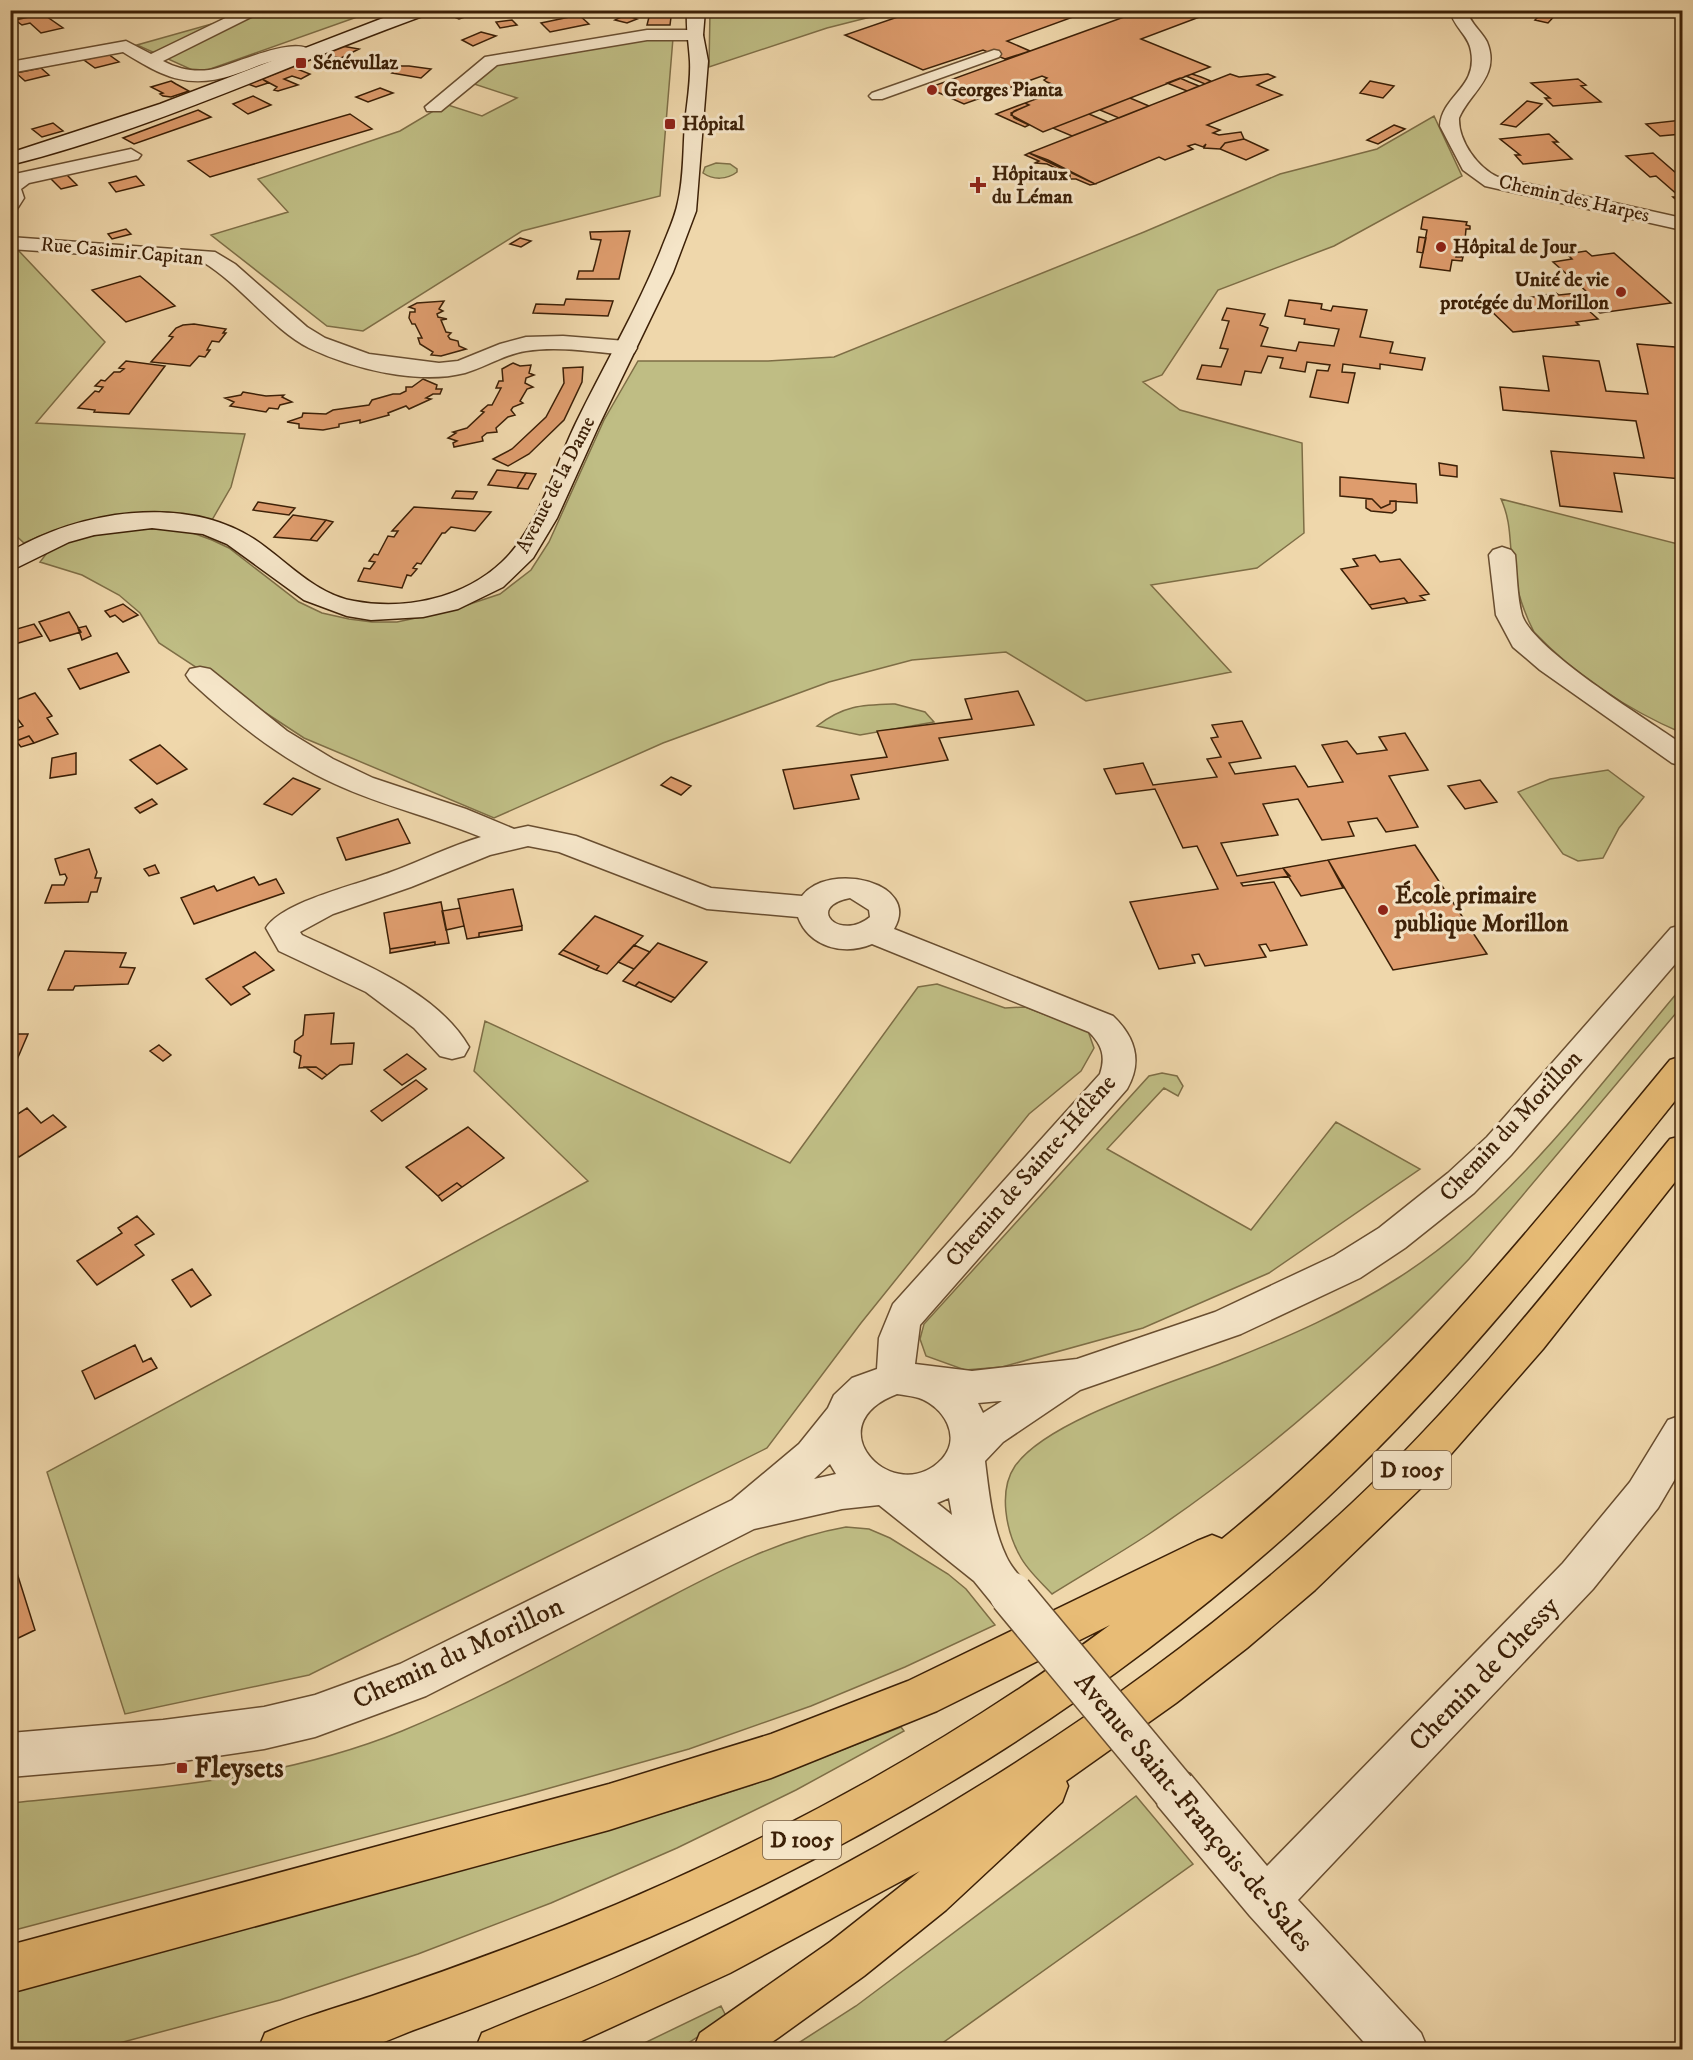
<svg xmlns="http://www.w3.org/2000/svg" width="1693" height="2060" viewBox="0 0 1693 2060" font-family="'IM FELL DW Pica',serif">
	<rect width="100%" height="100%" fill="#efd7ab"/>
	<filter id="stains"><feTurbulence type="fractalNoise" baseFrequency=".00333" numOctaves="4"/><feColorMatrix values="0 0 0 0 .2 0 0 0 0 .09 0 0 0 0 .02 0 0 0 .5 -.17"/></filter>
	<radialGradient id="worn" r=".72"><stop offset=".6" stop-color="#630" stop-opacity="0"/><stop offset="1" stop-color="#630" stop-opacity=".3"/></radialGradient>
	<!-- green -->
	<path fill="#bfbd84" stroke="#7e6e46" stroke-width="1.5" d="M258,11H374L199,73L137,45Z
		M710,11V10L894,11L827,28L709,67Z
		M652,38H673L660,196L522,231L363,331L327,326L211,235L288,212L258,179L400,131L445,104L482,116L517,98L471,83L488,68L508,60Z
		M1434,116L1462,176L1334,246L1218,290L1162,375L1143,382L1180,410L1302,443L1304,533L1257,568L1151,585L1231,672L1086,701L1006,652L912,660L829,682L663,743L494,818L304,738L159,643L140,613L119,595L82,575L40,562L49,550L80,538L133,529H164L190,532L212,540L229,548L299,602L322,613L349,619L372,622H397L449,611L500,594L531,570L549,542L604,420L638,361H768L834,357L1144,232L1280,174L1377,149Z
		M716,163L730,164L737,169V172C727,180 713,180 703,173L705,167Z
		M10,249L18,250L105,342L36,423L245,434L231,487L212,520C148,509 83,515 24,543L11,531Z
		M1501,499L1682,545V733C1628,710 1575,675 1534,632C1524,613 1517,590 1513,569C1509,544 1512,523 1501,499Z
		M895,704L925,712L934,722L860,735L817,726C844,705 862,705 895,704Z
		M1608,770L1644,797L1619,828L1603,858L1578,861L1563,854L1518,792L1550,779Z
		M937,984L1005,1008L1025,1007L1088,1031L1094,1048L1081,1071L1029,1114L861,1323L767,1448L309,1675L125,1714L47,1472L588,1181L474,1071L485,1021L790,1163L918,987Z
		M1682,987V1006L1469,1259C1373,1360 1265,1456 1149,1534C1117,1555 1084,1574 1052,1594C1041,1582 1027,1570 1020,1556C1006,1531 998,1491 1015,1466C1048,1419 1175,1382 1230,1360C1288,1337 1345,1312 1398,1278C1513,1205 1595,1090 1682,987Z
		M1162,1073L1177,1076L1183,1086L1178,1096L1164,1088L1107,1149L1251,1230L1336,1122L1420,1169L1269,1273L1143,1328L1002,1367L965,1370L926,1356L920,1339L924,1324L1149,1076Z
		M846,1527L869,1529L890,1538L948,1574L966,1589L995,1625L905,1667L811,1706L689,1749L525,1795L11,1931V1803C143,1789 277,1782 402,1731C492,1694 579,1644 666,1599C723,1569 782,1538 846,1527Z
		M901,1727L904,1731L796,1790L677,1848L551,1903L418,1954L280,2000L97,2049L11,2050V1989L674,1810L752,1785Z
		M1136,1796L1193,1864L934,2049H789L856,2006Z
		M721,2006L727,2018L679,2049L630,2050Z"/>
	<!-- building -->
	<path fill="#de9c6d" stroke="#3c2007" stroke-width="1.5" d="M135,10H166L143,16Z
		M461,10H481L483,11L459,19L449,15Z
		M918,10H1056L1073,17L1007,41L1030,51L1005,59L983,50L923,70L845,35Z
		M1133,10H1218L1141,39L1210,67L1043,132L1011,115L1014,111L1029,105L1025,103L1063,89L1047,82L1044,80L1047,78L1042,76L964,104L928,88L1138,12Z
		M1545,10H1560L1548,23L1535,20Z
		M43,14L63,28L41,33L30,23L22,25L15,20Z
		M579,15L589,24L550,32L541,23Z
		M625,15L637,19L627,23L615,20Z
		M649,17H671L670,25H647Z
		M512,20L517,25L500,28L496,22Z
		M481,32L496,36L473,46L462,40Z
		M342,46L359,49L341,58L321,55Z
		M108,54L119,62L95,68L84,60Z
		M298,64L304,66L297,69L310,74L301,79L292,76L284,79L298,85L278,91L274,90L277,87L262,79Z
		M401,66H409L431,69L421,78L392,73Z
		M41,68L49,75L25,81L16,73Z
		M1192,74L1201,77L1211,81L1205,84L1186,76Z
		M1230,74L1239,77L1268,74L1275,77L1257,85L1282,95L1207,125L1220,130L1213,133L1219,135L1241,132L1244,139L1225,143L1220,149L1204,148L1206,144L1203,147L1195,144L1188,146L1193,149L1165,160L1159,157L1095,184L1029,153Z
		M1180,78L1189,82L1199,86L1187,91L1167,83Z
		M262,79L268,83L256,87L248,84Z
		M1578,79L1586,85L1581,86L1601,102L1553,106L1545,98H1550L1531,83Z
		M171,81L176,84L189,91L171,97L163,96L160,94L163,93L151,87Z
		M1370,81L1394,86L1383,98L1360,93Z
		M380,88L393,93L368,102L356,97Z
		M253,96L271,105L248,114L233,104Z
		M1130,98L1149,106L1119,118L1100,110Z
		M1527,101L1542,104L1516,127L1501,124Z
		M1025,103L1029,105L1011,113L1014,118L1029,125L1025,127L996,114Z
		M198,110L211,117L134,144L123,138Z
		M350,114L372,129L210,177L188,161Z
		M1089,114L1108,122L1072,136L1053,128Z
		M1682,120V134L1660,136L1646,124Z
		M53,123L63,131L42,137L32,129Z
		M1394,125L1405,129L1378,144L1367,140Z
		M1549,134L1558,142H1553L1572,159L1523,164L1515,155H1520L1500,139Z
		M1244,139L1268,150L1246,160L1220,149L1225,143Z
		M1029,153L1048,160L1095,184L1090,185L1076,179H1070V175L1047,164L1035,163L1039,161L1025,155Z
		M1653,153L1676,173H1682V205L1673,197H1680L1656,176L1650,177L1626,156Z
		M64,172L77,185L61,189L48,176Z
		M136,176L144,185L116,192L109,183Z
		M1423,217L1467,222L1466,225L1470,226V229H1466L1465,240L1459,239L1456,257H1463L1462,261L1452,260L1450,271L1420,267L1427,230L1421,229Z
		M126,229L131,234L112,239L108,234Z
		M630,231L619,279H577L579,271H593L595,264L601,240L591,239L590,232Z
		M1419,237L1426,238L1423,253L1417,252Z
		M520,238L531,241L521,247L510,244Z
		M1459,239L1465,240L1463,257H1456Z
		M1586,251L1592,256L1614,253L1671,303L1600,313L1594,308L1587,309L1598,319L1576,322L1579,325L1513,332L1485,305L1556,293L1559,295L1587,292L1553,262L1572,259L1567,254Z
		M140,276L175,306L126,322L92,290Z
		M566,299L613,301L608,316L533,313L536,304L564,305Z
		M1289,300L1322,304L1321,309L1331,311L1333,306L1367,310L1360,337L1393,342L1390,353L1425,358L1422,370L1380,364V369L1343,364L1342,372L1355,373L1348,403L1310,397L1317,370L1328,371L1330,365L1307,362L1305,372L1280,368L1283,358L1268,356L1261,373L1245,371L1241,385L1197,379L1202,365L1221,367L1228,349L1220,348L1229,321L1222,320L1227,308L1265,314L1260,325L1268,328L1261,346L1296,351L1299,342L1334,346L1339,329L1304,324L1305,319L1285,316Z
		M444,301L439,309L443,311L437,314L438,317L447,319L441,320L446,332L451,333L448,336L450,339L458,341L459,346L466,349L441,356L431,355L433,352L420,344L418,338H422L415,324H412L409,318L410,312H415V309L409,307L417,303Z
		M194,324L226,329L223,333H226L219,342L212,341L207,350H210L205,357L199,356L190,366L151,362L173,337L169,336L176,328L183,325Z
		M1637,344L1675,347L1682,375V479L1614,473L1622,512L1560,506L1551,451L1644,458L1636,421L1503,410L1500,387L1549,391L1543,356L1599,361L1606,391L1648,394Z
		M126,361L165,366L129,414L94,412L95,410L78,408L95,391L99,392L103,387L95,386L101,380L105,381L114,372H120L124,369L119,368Z
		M513,363L520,366L531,365L529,373L534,375L526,378L525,383L533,387L527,389L520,401L523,403L513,407L511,410L515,415L508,417L496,428L497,432L487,433L482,437L483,441L454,447L453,443L457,441L448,438L456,433L453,432L467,428L484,412L481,411L488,405H492L501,388H496L499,381H503L502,369Z
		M583,367L582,382L564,420L529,454L508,466L493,459L512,449L546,417L564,383L563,368Z
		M423,379L437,385L436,389H442L440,394H433L426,398L431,399L409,409L406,406L388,413L389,415L360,423V420L339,424V427L323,430L299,428V424L287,422L302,417L303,413L326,414L333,410L369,405L372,400L393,394H400L406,391V387H412Z
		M243,392L266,396L284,395L282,397L292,402L280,405L278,409L269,408L266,412L230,406L234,402L225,398L241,395Z
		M1439,463L1457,466V477L1440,475Z
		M497,470L526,473L517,488L488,485Z
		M526,473L536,474L528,489L517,488Z
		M1340,477L1416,484L1417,503L1390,501V504L1381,508L1372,499L1340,496Z
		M456,491L477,492L473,499L452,498Z
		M1366,499H1372L1381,508L1390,504V501H1396V510L1392,513L1371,511L1366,508Z
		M258,502L295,508L289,515L253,510Z
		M414,507L491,512L475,531L451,527L445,533H442L421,564L417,563L413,568L417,569L411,576L407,575L402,588L358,581L364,568L370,569L375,562L369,561L374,554L378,555L388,536L394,537L398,531H392Z
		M293,515L326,520L310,540L274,537Z
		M326,520L333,522L317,541L310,540Z
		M1375,555L1380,562L1400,559L1429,594L1420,596L1425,600L1408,603L1404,598L1369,605L1341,569L1358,566L1353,559Z
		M1404,598L1408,603L1372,609L1369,605Z
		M123,604L138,615L123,622L115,615L110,617L105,611Z
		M69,612L81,632L50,641L39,622Z
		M34,624L42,636L15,644L17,648L10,650V631Z
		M86,626L91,636L82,640L78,628Z
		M117,653L129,672L80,689L68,669Z
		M1018,691L1034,725L939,738L948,760L851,775L859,799L794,809L783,770L887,757L877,731L972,719L965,699Z
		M35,693L52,716L47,718L58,734L34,743L29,736L16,741L10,731L23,726L10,709V702Z
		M1242,721L1261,758L1229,763L1235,774L1295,766L1308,787L1343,782L1322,745L1347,741L1357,754L1387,750L1379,737L1405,733L1428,770L1389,776L1418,827L1386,832L1377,818L1348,822L1354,836L1322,840L1298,799L1263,804L1278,835L1221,843L1237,876L1283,868L1290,876L1241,883L1243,886L1274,882L1307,945L1270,951L1266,944L1259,945L1266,957L1205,966L1199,954L1192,955L1195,963L1159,969L1130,902L1218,889L1197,846L1183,848L1155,789L1116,794L1104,769L1143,763L1153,785L1217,777L1207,759L1221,757L1211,738L1218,737L1212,725Z
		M29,736L34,743L21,747L16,741Z
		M160,745L187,769L157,784L130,760Z
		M76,753V774L50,778L52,758Z
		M671,777L691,786L681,795L661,785Z
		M293,778L320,789L292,815L264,804Z
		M1480,780L1497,802L1465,809L1448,786Z
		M152,799L157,804L140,813L135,808Z
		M398,819L410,843L346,860L337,838Z
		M1415,845L1487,954L1393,970L1328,860Z
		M89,849L97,872L95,878H101L97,892H91L88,902L45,903L52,885H64L67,878L65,874L60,875L55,859Z
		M1328,860L1343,888L1301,896L1283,868Z
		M155,865L159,873L149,876L144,869Z
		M254,877L259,885L276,879L284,893L194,924L181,898L214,886L217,891Z
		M513,889L522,926L479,933V937L467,939L458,899Z
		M441,902L449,943L435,945V942L390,949L384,913Z
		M460,908L464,926L446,930L442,911Z
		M595,916L643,936L607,974L596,970L599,966L563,950Z
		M522,926V930L479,937V933Z
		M435,942V945L390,953V949Z
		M658,943L707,962L675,998L639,982L635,986L623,981Z
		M634,945L650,952L634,969L618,962Z
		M563,950L599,966L596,970L559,954Z
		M65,951L126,953L120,967L135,968L128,984L75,986L73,990H48Z
		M255,952L274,970L243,987L250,994L231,1005L206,979Z
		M639,982L675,998L671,1002L635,986Z
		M334,1013L331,1044L354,1043L352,1064L340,1065L327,1075L316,1067L299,1068L301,1056L294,1052L295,1041L303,1035L305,1015Z
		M10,1034H28L10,1076Z
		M159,1045L171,1055L163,1061L150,1051Z
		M407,1054L426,1069L402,1085L384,1070Z
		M305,1067H316L327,1075L322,1079Z
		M416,1080L427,1089L382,1121L371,1111Z
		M27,1108L41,1123L53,1115L66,1127L19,1157L10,1148V1119Z
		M468,1127L504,1158L462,1187L457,1183L438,1196L406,1167Z
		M457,1183L462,1187L442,1201L438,1196Z
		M137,1216L154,1234L135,1245L144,1255L97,1285L77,1261L122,1233L118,1228Z
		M192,1269L211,1295L191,1307L172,1280Z
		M135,1345L143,1362L151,1358L157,1368L95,1399L82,1371Z
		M17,1573L35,1630L10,1642V1576Z"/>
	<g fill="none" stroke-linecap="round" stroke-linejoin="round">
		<defs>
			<path id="pedestrian" d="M994,50L999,51L1001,54L999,57L882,99H872L869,96L872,93Z"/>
			<path id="minor" d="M242,10H265L163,61C178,69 193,72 209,70C230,67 298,32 313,53C306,62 288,58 278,60C262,63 248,70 233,75C187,90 162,76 123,52L10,73V62L126,41L151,54Z
				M1450,10H1467C1470,24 1481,30 1487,42C1501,76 1470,92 1459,118C1458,141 1478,168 1498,177L1682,218V230L1485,186L1463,170L1440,126C1442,95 1478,88 1471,51C1469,35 1453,27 1450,10Z
				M647,30H694L703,35L694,40H647L497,65L441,111H427L425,107L485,57Z
				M131,149L141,155L138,159L29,183L21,189L24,198L17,209L10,211V178L15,174Z
				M10,237L215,252L235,264L307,327L325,338L369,354L439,363L458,361L500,344L526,337L563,336L626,341L634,343L637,348L634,353L626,355C593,352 559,346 526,351C505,354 486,367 465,373C418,385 353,369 309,348C273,330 241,285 203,262L10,249Z
				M1502,547L1511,550L1515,555C1517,574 1517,597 1522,615C1533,650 1648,720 1682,744V766L1672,763L1540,670L1513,647L1496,615L1489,555L1493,550Z
				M200,667L210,669L287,731L333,759L373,778L466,809L514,829L528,826L576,836L711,888L802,896C828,861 922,882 894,929L1113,1016C1135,1037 1143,1061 1127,1089L920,1325L915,1364L972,1371L1077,1359L1215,1312L1334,1256L1379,1228L1448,1173L1487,1137L1671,928L1682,925V956L1511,1155L1474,1193L1405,1248L1360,1278L1241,1334L1080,1390L1003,1442L985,1461C989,1493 992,1526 1006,1556C1012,1570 1025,1580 1032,1594L1026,1608L1011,1613L996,1608L974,1581L879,1505L842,1509L754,1529L426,1696L315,1737L264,1749L163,1764L10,1777V1733L163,1720L264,1707L315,1695L400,1664L732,1500L799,1444L828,1408L834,1395L852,1378L877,1369L879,1338L893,1304L1100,1074C1106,1056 1102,1045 1089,1032L872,944C844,956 809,947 798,917L707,909L559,852L528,846L490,855L411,887L333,914L300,932L302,935C357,961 437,991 469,1047L464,1056L452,1059L440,1056L414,1028L366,992L279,951L266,928C283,901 360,884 391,872C421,861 450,846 481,837C433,817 382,806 335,784C282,760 233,721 190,681L186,675L190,669ZM850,898L869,910L870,917C840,942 804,907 850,898ZM897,1394C904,1395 912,1396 919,1398C944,1407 962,1437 942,1459C895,1509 813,1426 897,1394ZM1002,1401L983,1413L978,1403L1000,1401ZM830,1464L836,1474L814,1479ZM949,1498L952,1515L937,1503Z
				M1682,1415V1467L1658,1508L1593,1589L1298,1900L1421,2033L1428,2050H1371L1250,1916L1158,1806L1152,1790L1158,1774L1174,1768L1190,1774L1267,1866L1563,1563L1630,1482L1668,1420Z"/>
			<path id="secondary" d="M404,10H430L428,14C289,64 154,129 10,165V153L160,104Z
				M687,10H705L703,35L708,61L696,211L673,272L599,425L557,518L533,558L503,587L458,609L423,617L371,620L347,616L304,600L227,544L203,534L152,528L94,535L69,542L10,571V552C78,511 184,494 254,539C286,560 314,594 354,601C405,611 464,598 502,562C539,527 554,468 576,423C604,365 637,310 661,250C667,234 675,218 678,202C684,177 683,149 685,123C687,103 691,81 690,61C689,43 686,30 687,10Z"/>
			<path id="trunk" d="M1682,1056V1092C1577,1223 1473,1356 1352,1474C1142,1679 883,1841 612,1953C549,1979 486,2004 422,2027C401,2034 377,2047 355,2050C324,2054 289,2050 258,2050L265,2033C300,2018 336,2008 372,1996C437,1974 500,1951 564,1926C756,1849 943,1749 1110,1625L937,1711L771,1778L609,1830L10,1993V1945L609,1784L771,1734L908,1681L1197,1541L1212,1535L1222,1539C1393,1400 1530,1229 1670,1060Z
				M1682,1136V1173L1543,1349L1423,1486L1315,1590L1247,1648L1176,1703L1066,1781L1068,1786L1062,1802L946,1910L864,1976L778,2038L760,2050H693L700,2033L830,1942L920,1871L730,1973L562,2050H475L482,2033C528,2013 576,1996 622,1975C885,1856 1139,1702 1351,1504C1469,1394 1568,1264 1670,1139Z"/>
		</defs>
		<!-- pedestrian casing -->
		<use href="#pedestrian" stroke="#694e30" stroke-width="3"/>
		<!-- minor casing -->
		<use href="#minor" stroke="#694e30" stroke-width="3"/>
		<!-- secondary casing -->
		<use href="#secondary" stroke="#3c2007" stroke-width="3"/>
		<!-- trunk casing -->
		<use href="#trunk" stroke="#3c2007" stroke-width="3"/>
		<!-- pedestrian -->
		<use href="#pedestrian" fill="#f5e5c8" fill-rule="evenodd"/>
		<!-- minor -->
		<use href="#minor" fill="#f5e5c8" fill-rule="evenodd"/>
		<!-- secondary -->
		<use href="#secondary" fill="#f5e5c8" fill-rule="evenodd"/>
		<!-- trunk -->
		<use href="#trunk" fill="#e8bc76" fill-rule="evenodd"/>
		<defs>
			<path id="minor-bridge" d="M1011,1594L1174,1790"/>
		</defs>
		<!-- minor-bridge casing -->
		<use href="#minor-bridge" stroke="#694e30" stroke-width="46" stroke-linecap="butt"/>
		<!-- minor-bridge -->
		<use href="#minor-bridge" stroke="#f5e5c8" stroke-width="43"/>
	</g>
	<!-- markers -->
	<g fill="#8f2418" stroke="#f5e5c8" stroke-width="2">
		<rect x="295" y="57" width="12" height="12" rx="3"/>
		<circle cx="932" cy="90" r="6"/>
		<rect x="664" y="118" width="12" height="12" rx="3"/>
		<path d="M975 176h6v6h6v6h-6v6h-6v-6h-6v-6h6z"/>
		<circle cx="1441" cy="247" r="6"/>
		<circle cx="1621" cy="292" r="6"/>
		<circle cx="1383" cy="910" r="6"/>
		<rect x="176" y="1762" width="12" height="12" rx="3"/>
	</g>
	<g text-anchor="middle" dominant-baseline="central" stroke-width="6" stroke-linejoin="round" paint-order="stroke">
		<!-- far-poi labels -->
		<g font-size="20" font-weight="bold" fill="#3c2007" stroke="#f5e5c8" text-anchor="start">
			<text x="313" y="63">Sénévullaz</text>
			<text x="944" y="90">Georges Pianta</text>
			<text x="682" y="124">Hôpital</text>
			<text x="992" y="174">Hôpitaux<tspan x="992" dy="23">du Léman</tspan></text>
			<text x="1453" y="247">Hôpital de Jour</text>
			<text x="1609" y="280" text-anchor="end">Unité de vie<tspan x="1609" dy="23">protégée du Morillon</tspan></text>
		</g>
		<!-- far-street labels -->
		<g font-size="20" fill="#3c2007" stroke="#f5e5c8">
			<text transform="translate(1574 199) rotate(13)">Chemin des Harpes</text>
			<text transform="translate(122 252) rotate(5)">Rue Casimir Capitan</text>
			<text transform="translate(556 485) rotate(-63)">Avenue de la Dame</text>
		</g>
		<!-- shield labels -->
		<g fill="#f5e5c8" stroke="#745b41" stroke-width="1.5">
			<rect x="1373" y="1451" width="78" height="38" rx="4.5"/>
			<rect x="763" y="1821" width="78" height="38" rx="4.5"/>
		</g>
		<g font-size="22" font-weight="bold" fill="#3c2007">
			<text x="1412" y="1470">D 1005</text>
			<text x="802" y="1840">D 1005</text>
		</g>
		<!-- poi labels -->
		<g font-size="24" font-weight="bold" fill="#3c2007" stroke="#f5e5c8" text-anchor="start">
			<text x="1395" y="896">École primaire<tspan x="1395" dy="28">publique Morillon</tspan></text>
		</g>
		<!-- street labels -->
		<g font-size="24" fill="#3c2007" stroke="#f5e5c8">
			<text transform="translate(1511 1126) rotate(-47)">Chemin du Morillon</text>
			<text transform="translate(1031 1171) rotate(-49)">Chemin de Sainte-Hélène</text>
		</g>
		<!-- near-street labels -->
		<g font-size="28" fill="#3c2007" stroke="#f5e5c8">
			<text transform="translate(458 1653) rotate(-25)">Chemin du Morillon</text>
			<text transform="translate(1484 1674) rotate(-46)">Chemin de Chessy</text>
			<text transform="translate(1194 1812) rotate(50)">Avenue Saint-François-de-Sales</text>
		</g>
		<!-- near-poi labels -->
		<g font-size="28" font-weight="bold" fill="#3c2007" stroke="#f5e5c8" text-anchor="start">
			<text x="194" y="1768">Fleysets</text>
		</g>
	</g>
	<!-- margin -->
	<rect width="1693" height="2060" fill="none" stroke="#efd7ab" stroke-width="36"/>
	<rect x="12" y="12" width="1669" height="2036" fill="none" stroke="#3c2007" stroke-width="3"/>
	<rect x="18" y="18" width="1657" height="2024" fill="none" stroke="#3c2007" stroke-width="1.5"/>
	<rect width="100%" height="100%" filter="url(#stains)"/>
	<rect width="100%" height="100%" fill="url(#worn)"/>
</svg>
